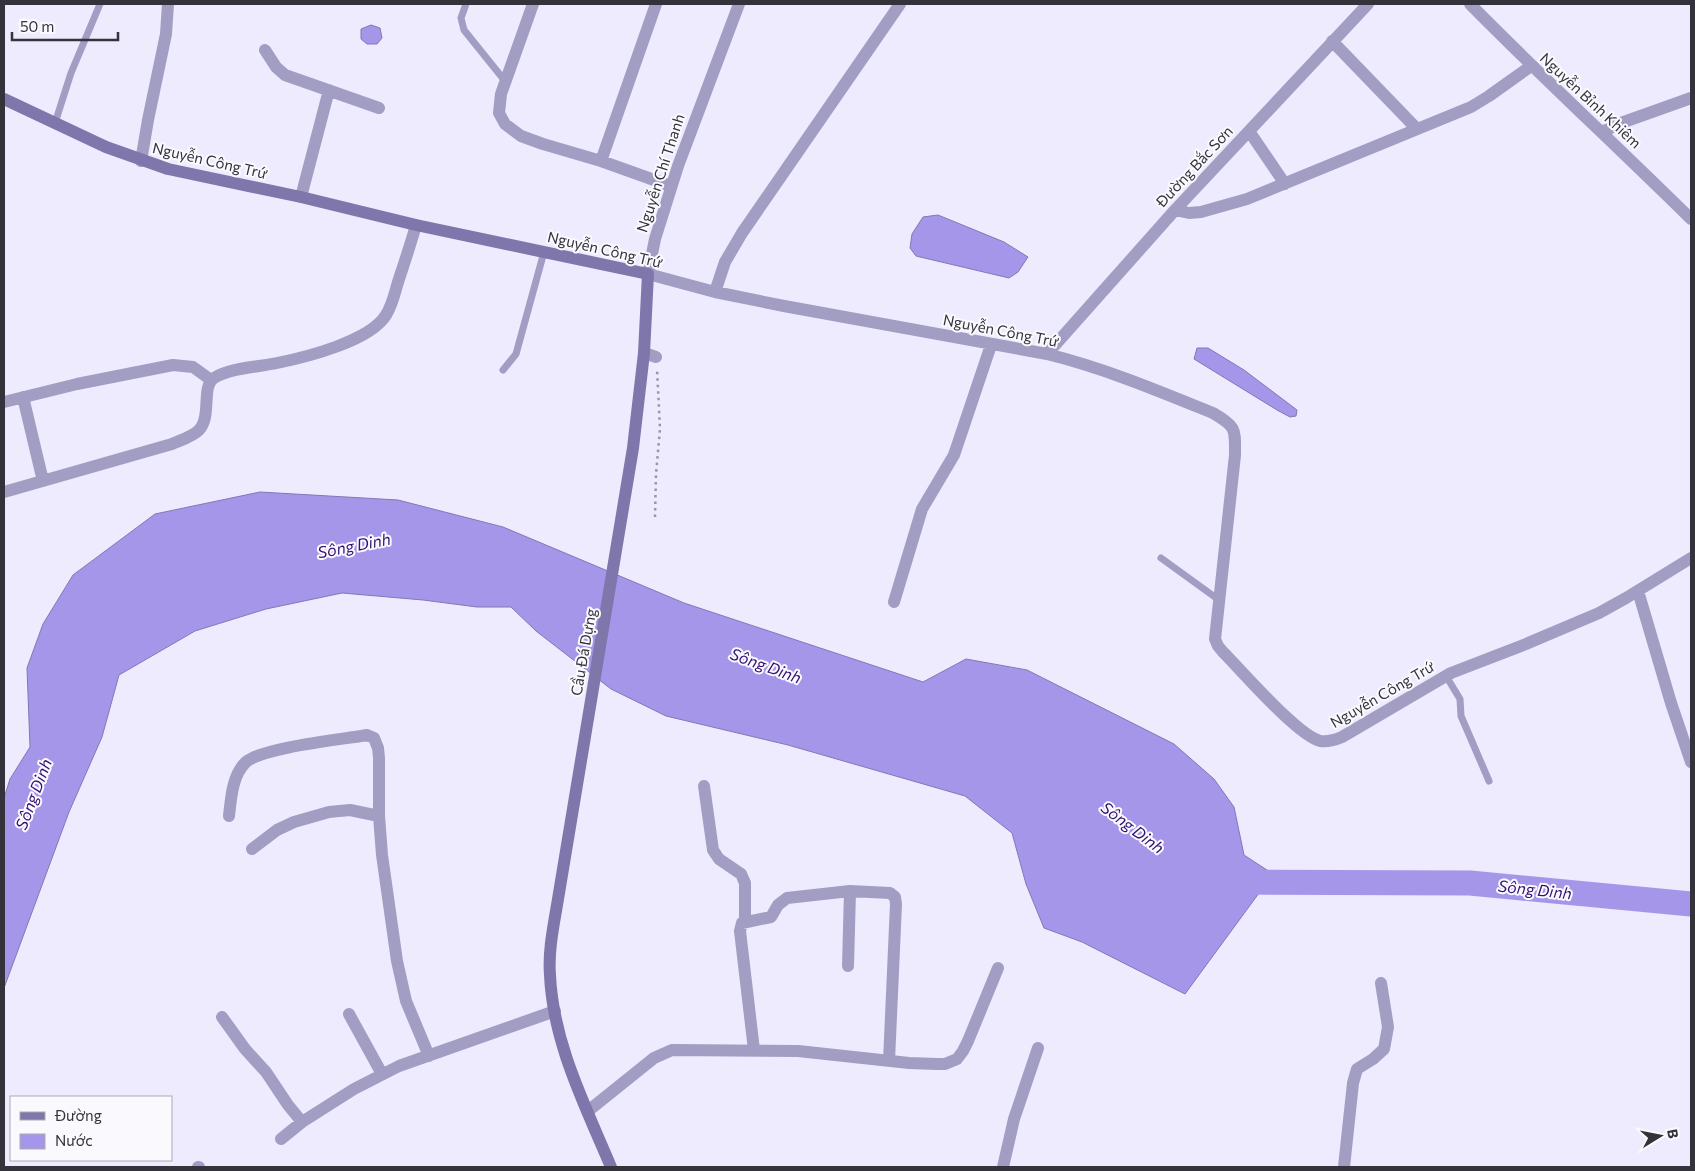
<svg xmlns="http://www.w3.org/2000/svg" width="1695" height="1171" viewBox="0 0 1695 1171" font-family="Commissioner,sans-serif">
	<rect width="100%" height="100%" fill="#edebfd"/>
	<!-- water -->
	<path fill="#a596ea" stroke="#8378b6" d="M371,25L380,28L382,38L377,44H367L361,39V29Z
		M938,215L1004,242L1028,257L1018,272L1009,278L916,256L910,248L912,234L923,217Z
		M1197,348H1208L1244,370L1297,410L1296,416L1290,417L1277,410L1194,359Z
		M260,492L398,500L503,527L684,603L923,682L966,659L1027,670L1174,744L1214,779L1234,807L1244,855L1273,874L1185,994L1082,942L1044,928L1026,884L1012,833L965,796L788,745L666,716L611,689L536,631L511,607H477L423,600L342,593L266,609L195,631L119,675L102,737L69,812L4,988V798L10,779L30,747L27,668L43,624L73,575L155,514Z"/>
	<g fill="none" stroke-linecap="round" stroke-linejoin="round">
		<!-- river -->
		<path stroke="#a596ea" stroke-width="25" d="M1232,882L1470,883L1691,904"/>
		<!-- path -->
		<path stroke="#9896a4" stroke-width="2.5" stroke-dasharray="2.5 4" stroke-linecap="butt" d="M655,517L656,474L660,429L657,369"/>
		<!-- service -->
		<path stroke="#a29dc3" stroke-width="7" d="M466,4L461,18L464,30L505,81
			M55,123L71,73L100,4
			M503,370L516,354L544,252
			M1161,558L1219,600
			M1446,676L1460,699L1461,716L1489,781"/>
		<!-- minor -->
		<path stroke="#a29dc3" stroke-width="12" d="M533,4L501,94L499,113L505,124L521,136L543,144L601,161L671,186
			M1332,41L1417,129
			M265,50L276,67L285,75L379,108
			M1249,131L1285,184
			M1602,132L1621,123L1691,98
			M141,161L148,120L166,34L168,4
			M601,161L656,4
			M301,197L329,90
			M1175,210L1189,213L1201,212L1247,199L1471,107L1489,96L1531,66
			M648,274L715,292L784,306L1047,354C1104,368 1159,391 1213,413C1237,427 1235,429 1235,455L1215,639L1218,646L1223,652C1243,672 1297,735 1320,741C1328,742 1335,740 1342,737L1451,673L1526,644L1599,613L1626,598L1691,558
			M715,292L725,262L742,233L900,4
			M644,353L656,357
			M1047,354L1175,210L1368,4
			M23,397L43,481
			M4,402L77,384L173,365L193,367L211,380
			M4,492L172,444C181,440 192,437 199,430C212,416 201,386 214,378C230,368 258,367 277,363C307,357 370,341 386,315C393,304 395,291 399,279C405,261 411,243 416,225
			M1638,591L1671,703L1691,762
			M894,602L922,509L954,455L991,345
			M704,786L713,850L719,859L741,874L745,883V922
			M229,816C231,799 232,775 246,762C262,748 336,740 361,736L367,735L374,738L378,748L379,758V816L382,855L397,961L406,1001L429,1056
			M252,849L277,830L294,822L329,812L350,810L379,816
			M848,966L850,891
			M349,1014L382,1074
			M222,1017L245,1049L266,1072L288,1105L302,1122L354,1089L399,1066L555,1011
			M754,1050L740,931L742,923L771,917L778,905L787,898L850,891L890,893L895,897L896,904L889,1061
			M588,1111L654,1058L672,1050L798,1051L909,1063L937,1064H945L957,1059L963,1051L968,1041L998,968
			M281,1139L302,1122
			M198,1167H199
			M1003,1167L1014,1119L1038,1048
			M1344,1167L1353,1083L1357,1069L1373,1059L1384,1049L1388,1027L1381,983"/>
		<!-- tertiary -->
		<path stroke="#a29dc3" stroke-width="12" d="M1470,4C1542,77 1618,147 1691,219
			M648,274L655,239L678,166L739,4"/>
		<!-- secondary -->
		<path stroke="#7f76ac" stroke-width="12" d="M4,99L106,147L168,169L301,197L416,225L648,274L644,353L633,448L558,899C554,924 548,950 550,975C553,1043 585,1105 611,1167"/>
	</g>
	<g text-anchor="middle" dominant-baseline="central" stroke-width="4" stroke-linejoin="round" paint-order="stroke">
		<!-- street labels -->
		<g font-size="15" fill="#34323b" stroke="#fafafe">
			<text transform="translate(1591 100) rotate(43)">Nguyễn Bỉnh Khiêm</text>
			<text transform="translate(210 160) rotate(13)">Nguyễn Công Trứ</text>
			<text transform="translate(1194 166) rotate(-47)">Đường Bắc Sơn</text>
			<text transform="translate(660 173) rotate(-72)">Nguyễn Chí Thanh</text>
			<text transform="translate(605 249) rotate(13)">Nguyễn Công Trứ</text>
			<text transform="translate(1001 330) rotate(11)">Nguyễn Công Trứ</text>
			<text transform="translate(583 652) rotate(-80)">Cầu Đá Dựng</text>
			<text transform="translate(1382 694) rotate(-30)">Nguyễn Công Trứ</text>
		</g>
		<!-- water labels -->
		<g font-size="16" font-style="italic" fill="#341072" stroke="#fafafe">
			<text transform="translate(354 545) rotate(-11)">Sông Dinh</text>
			<text transform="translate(766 665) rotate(20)">Sông Dinh</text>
			<text transform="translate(33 794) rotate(-69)">Sông Dinh</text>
			<text transform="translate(1133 827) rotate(37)">Sông Dinh</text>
			<text transform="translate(1535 889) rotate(6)">Sông Dinh</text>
		</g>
	</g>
	<!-- border -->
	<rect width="1695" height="1171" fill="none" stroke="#34323b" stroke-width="10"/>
	<!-- legend -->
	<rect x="10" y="1096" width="162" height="65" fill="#fafafe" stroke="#abaab0"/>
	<rect x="20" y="1112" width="25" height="8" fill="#7f76ac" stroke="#abaab0"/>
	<text x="55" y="1121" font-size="15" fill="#34323b">Đường</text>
	<rect x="20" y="1134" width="25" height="15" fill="#a596ea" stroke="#abaab0"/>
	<text x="55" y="1146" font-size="15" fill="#34323b">Nước</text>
	<!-- north arrow -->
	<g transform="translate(1660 1136) rotate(80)" stroke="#fafafe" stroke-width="4" paint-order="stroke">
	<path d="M0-4L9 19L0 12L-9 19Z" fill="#34323b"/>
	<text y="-8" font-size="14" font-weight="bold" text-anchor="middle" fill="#34323b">B</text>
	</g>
	<!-- scale -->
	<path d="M12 32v8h106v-8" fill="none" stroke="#34323b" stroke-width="2.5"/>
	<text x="20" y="32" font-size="15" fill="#34323b" stroke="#fafafe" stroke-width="4" paint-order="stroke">50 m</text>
</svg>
